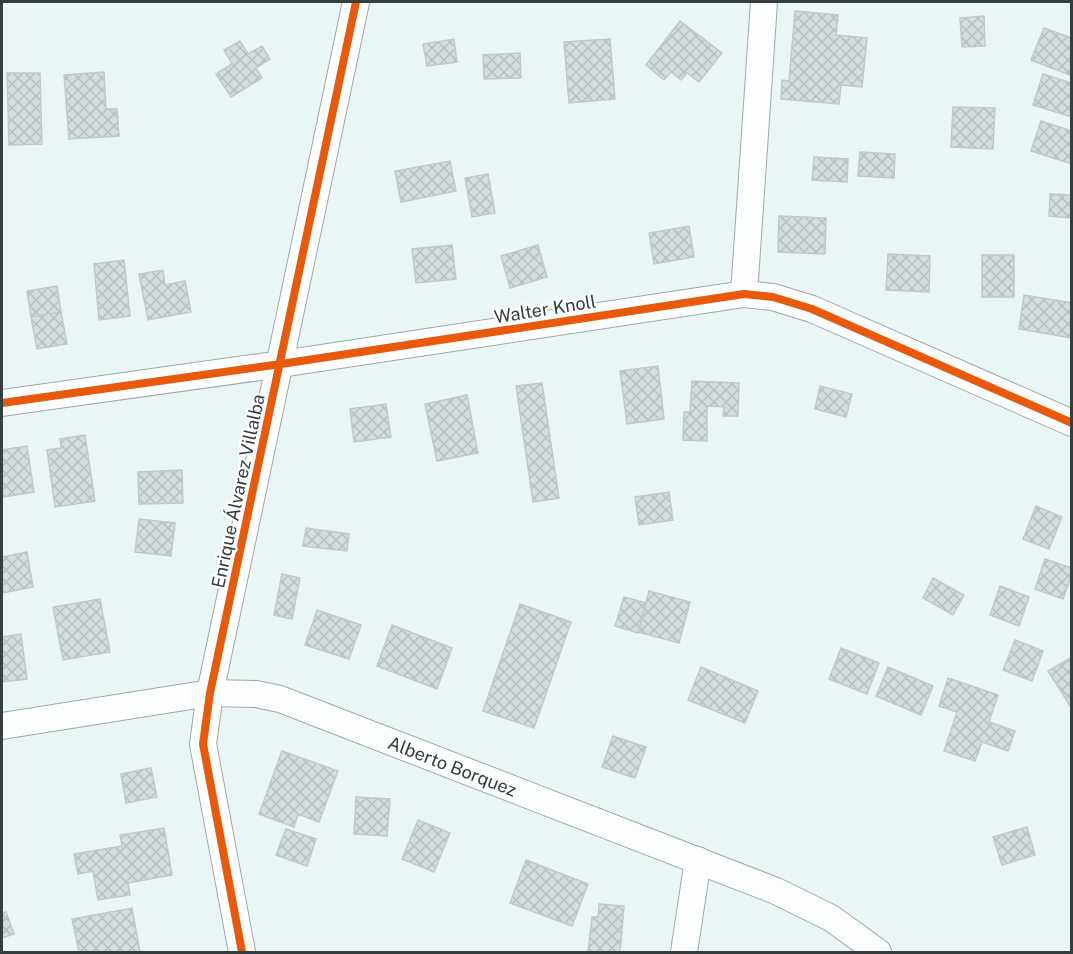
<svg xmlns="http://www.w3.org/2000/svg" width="1073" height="954" viewBox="0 0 1073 954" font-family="'Public Sans',sans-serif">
	<defs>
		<pattern id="building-cross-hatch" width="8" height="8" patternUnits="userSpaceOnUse" patternTransform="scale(1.5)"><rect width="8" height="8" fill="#d3dddd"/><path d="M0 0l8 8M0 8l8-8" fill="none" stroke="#b6bfbf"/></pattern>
	</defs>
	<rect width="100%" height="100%" fill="#eaf6f6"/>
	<!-- building -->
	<path fill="url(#building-cross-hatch)" stroke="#c0c9c9" stroke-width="1.5" d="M795,11L838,15L836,35L867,38L862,87L841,85L839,104L781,99L782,80L789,81Z
		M984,16L985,46L962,47L960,18Z
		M680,21L722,53L699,82L687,73L681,80L671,72L664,80L646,65Z
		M1044,28L1072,38V76L1031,60Z
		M454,39L457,62L427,66L423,44Z
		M610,39L615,99L569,103L564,42Z
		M240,41L248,54L262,46L270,59L256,68L262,78L231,97L216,74L232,64L224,50Z
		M520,53L521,78L484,79L483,55Z
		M104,72L106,109H117L119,136L69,139L64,75Z
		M7,73H40L42,144L9,145Z
		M1043,74L1072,83V117L1033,105Z
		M953,107L995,108L993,149L951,147Z
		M1041,121L1072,131V164L1031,151Z
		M860,152L895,154L894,178L858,176Z
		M814,157L848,159L847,182L812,180Z
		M450,161L456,191L401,202L395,171Z
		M488,174L495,213L472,217L465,178Z
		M1050,194L1072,195V218L1049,216Z
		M779,216L826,218L825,254L778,252Z
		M689,226L694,257L654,264L649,233Z
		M452,245L456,279L416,283L412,249Z
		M538,245L547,277L510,288L501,256Z
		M888,254L930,256L929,292L886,290Z
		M982,255H1014V297H982Z
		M124,260L130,316L99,320L94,264Z
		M163,270L165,285L185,281L191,312L148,320L139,274Z
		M57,286L61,312L31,317L27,291Z
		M1024,295L1072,303V338L1019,329Z
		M61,312L67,344L37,349L31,317Z
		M658,366L664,419L627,424L620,371Z
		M692,381L739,383L738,416H723L724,407L707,406V441L683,440L684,412H690Z
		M542,383L559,498L533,502L516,386Z
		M820,386L852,394L846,417L815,409Z
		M467,395L478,453L437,461L425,404Z
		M386,404L391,437L354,442L350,409Z
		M85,435L95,501L55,507L47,450L61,448L60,439Z
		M27,446L34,492L2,497V450Z
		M182,470L183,503L139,504L138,472Z
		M669,492L673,520L639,525L635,497Z
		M1036,506L1062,517L1049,549L1023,539Z
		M139,519L175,523L171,556L135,552Z
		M306,528L349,534L347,551L303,546Z
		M27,552L33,587L2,593V557Z
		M1045,559L1072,568V574L1063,599L1035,589Z
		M282,574L300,578L292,619L274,615Z
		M933,578L964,595L953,615L923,598Z
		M1000,586L1029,597L1019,626L990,615Z
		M649,591L690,602L679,643L638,632Z
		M624,597L646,603L638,633L615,626Z
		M100,599L110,652L63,660L53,607Z
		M520,604L571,622L534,728L483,711Z
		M317,610L361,625L349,659L305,645Z
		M392,625L452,648L437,689L377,666Z
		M21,634L27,679L2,682V637Z
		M1015,640L1043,651L1032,681L1003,670Z
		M841,648L879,663L867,694L829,679Z
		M1072,657V709L1048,671Z
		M701,667L758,691L745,723L688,700Z
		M888,667L933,686L921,715L876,696Z
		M948,678L998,695L989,722L1015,731L1008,751L982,742L975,761L944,751L957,712L939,706Z
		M613,736L646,747L635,778L602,767Z
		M282,751L338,771L319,822L298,814L294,827L259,814Z
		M151,768L157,797L126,803L121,774Z
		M356,797L390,799L387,836L354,834Z
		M418,820L450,833L434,872L402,859Z
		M1027,827L1035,855L1002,865L993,837Z
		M164,828L172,875L128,883L130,895L98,900L93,871L78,874L74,854L122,846L120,835Z
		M286,829L316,839L307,866L276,855Z
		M526,860L588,884L572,926L510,903Z
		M599,904L624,906L620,952H588L592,917H598Z
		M132,908L140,952H79L72,919Z
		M6,912L14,934L2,938V913Z"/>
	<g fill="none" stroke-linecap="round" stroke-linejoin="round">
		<defs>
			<g id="minor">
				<path d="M744,294L764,2"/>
				<path d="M2,403L281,364L744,294L773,297L812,309L1072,423"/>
				<path id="s1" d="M2,726L210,693L256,694L280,699L776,891L831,918L878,952"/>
				<path d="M242,952L203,744L210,693L356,2"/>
				<path d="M684,952L698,860"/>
			</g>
		</defs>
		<!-- minor casing -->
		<use href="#minor" stroke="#9fa8a8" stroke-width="28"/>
		<!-- minor -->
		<use href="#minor" stroke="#fcfefe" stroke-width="26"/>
		<defs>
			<path id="cycleway" d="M2,403L281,364L744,294L773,297L812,309L1072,423
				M242,952L203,744L210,693L356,2"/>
		</defs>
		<!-- cycleway casing -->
		<use href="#cycleway" stroke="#fff" stroke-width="11"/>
		<!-- cycleway -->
		<use href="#cycleway" stroke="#e8590c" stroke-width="8"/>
	</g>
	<g text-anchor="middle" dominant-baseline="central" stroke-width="4.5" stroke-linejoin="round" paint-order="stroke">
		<!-- street labels -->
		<g font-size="18" fill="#353d3e" stroke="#fff">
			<text transform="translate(545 309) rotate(-9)">Walter Knoll</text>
			<text transform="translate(238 491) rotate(-78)">Enrique Álvarez Villalba</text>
			<text stroke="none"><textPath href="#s1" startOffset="466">Alberto Borquez</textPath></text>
		</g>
	</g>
	<!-- border -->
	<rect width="1073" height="954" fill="none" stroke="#353d3e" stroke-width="6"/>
</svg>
